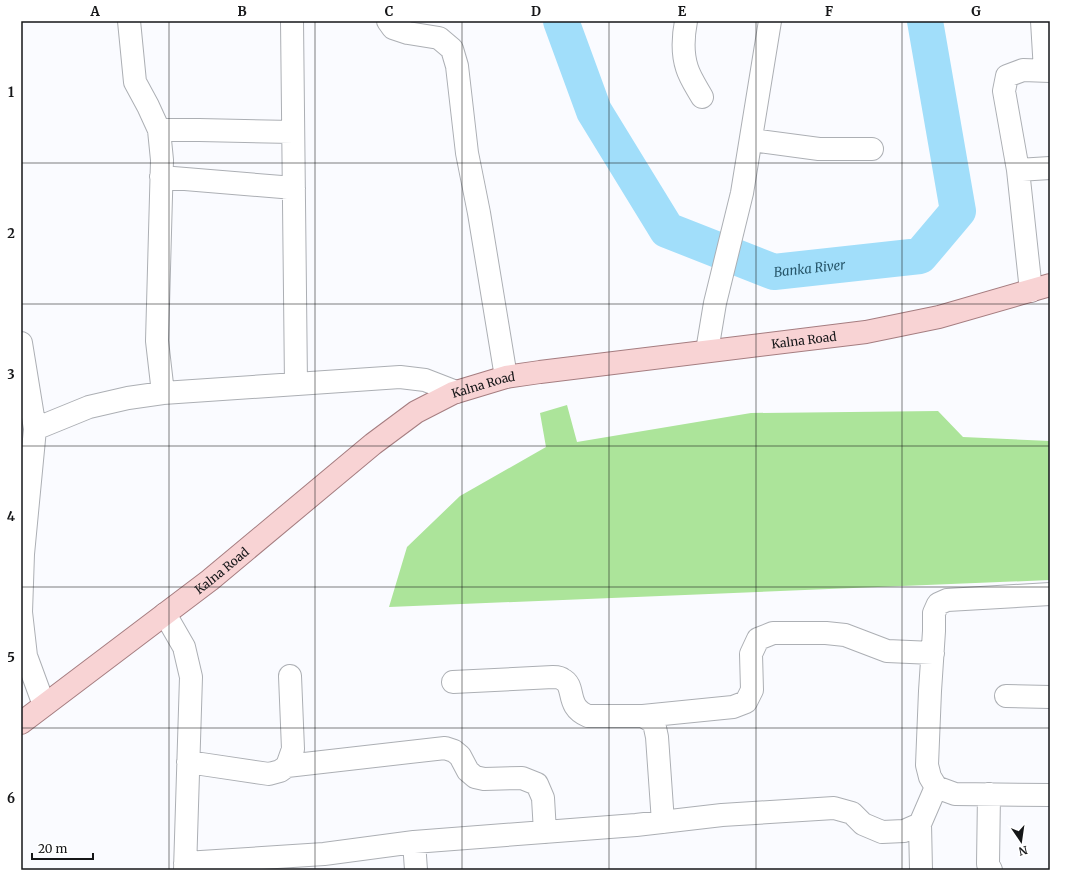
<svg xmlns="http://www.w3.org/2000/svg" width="1071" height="891" viewBox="0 0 1071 891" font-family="Merriweather,serif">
	<rect width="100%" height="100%" fill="#fafbff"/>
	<!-- green -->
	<path fill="#ace49a" d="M567,405L577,442L751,413L938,411L963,437L1050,441V580L389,607L407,547L460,496L546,447L540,413Z"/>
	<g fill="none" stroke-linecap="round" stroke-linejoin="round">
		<!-- river -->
		<path stroke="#a1defa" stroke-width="36" id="s1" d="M561,21L594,111L667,230L774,272L920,256L958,211L925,21"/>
		<defs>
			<path id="minor" d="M129,21L135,82L148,106L159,130L162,160L157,341L163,393
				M292,21L296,384
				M388,21L393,28L408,33L439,38L452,49L457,66L467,153L479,213L506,377
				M686,21C683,37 682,53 687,68C690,78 697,88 702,97
				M1042,21L1045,71
				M159,130H199L293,132
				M751,140L819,149H872
				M1018,170L1050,168
				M161,177L294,188
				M1031,291L1018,170L1004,91L1007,76L1023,70L1050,71
				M21,343L35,429L23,554L21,612L26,656L44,705
				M707,351L715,303L742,193L770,21
				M35,429L89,407L128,398L163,393L400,377L425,380L456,392
				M1050,594L947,600L938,604L934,613V631L930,691L927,765L930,777L936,787L955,794L1050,795
				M165,614L184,647L191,677L185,870
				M453,682L553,677C555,677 560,677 562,679C577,686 564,706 588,716H643L654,723L657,737L663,822
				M1006,696L1050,697
				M643,716L733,707L746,702L752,690L751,654L758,639L773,633H826L845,635L887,651L933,653
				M188,762L269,774L280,771L287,766L293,749L290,676
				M287,766L445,748L454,751L460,756L468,771L475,777L484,779L522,778L537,784L543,798L545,832
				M989,794L988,864L991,870
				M920,824L921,870
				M414,842L416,870
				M185,863L324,854L414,842L636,825L722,815L834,808L852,813L863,824L882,832L904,831L920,824L936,787"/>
			<g id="major">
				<path id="s2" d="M21,723L210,580L373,444L416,412L453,393L506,377L540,372L866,332L939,317L1050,285"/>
			</g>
		</defs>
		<!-- minor casing -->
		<use href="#minor" stroke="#acafb4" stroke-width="24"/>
		<!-- major casing -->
		<use href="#major" stroke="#a57d80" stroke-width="24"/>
		<!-- minor -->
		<use href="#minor" stroke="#fff" stroke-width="22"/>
		<!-- major -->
		<use href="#major" stroke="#f8d3d4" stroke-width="22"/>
	</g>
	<!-- grid -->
	<path fill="none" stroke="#151618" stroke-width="1" stroke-opacity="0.55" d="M169,21V870M315,21V870M462,21V870M609,21V870M756,21V870M902,21V870M21,163H1050M21,304H1050M21,446H1050M21,587H1050M21,728H1050"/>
	<g text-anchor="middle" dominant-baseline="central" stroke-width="3" stroke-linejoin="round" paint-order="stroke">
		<!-- street labels -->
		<g font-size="12" fill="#151618" stroke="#fff">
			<text stroke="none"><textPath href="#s2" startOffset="900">Kalna Road</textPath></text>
			<text stroke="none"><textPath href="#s2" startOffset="576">Kalna Road</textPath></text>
			<text stroke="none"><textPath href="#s2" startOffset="252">Kalna Road</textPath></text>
		</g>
		<!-- water labels -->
		<g font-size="13" font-style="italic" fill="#27566a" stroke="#fff">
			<text stroke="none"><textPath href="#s1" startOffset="386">Banka River</textPath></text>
		</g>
	</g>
	<!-- border -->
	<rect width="1071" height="891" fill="none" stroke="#ffffff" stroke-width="44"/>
	<!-- north arrow -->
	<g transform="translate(1021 841) rotate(167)" stroke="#ffffff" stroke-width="3" paint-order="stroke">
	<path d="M0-3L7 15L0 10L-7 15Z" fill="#151618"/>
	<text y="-6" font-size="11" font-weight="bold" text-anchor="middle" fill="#151618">N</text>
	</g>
	<!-- scale -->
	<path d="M32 853v6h61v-6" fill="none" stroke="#151618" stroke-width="2"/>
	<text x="38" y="853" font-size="12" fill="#151618" stroke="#ffffff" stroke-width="3" paint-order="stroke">20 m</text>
	<rect x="22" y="22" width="1027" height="847" fill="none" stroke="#151618" stroke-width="1.5"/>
	<g font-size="13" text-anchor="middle" font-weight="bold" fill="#151618">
		<text x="95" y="16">A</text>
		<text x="242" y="16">B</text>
		<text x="389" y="16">C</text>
		<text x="536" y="16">D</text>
		<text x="682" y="16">E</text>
		<text x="829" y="16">F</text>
		<text x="976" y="16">G</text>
		<text x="11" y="97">1</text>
		<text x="11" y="238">2</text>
		<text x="11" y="379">3</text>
		<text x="11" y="521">4</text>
		<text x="11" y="662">5</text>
		<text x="11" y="803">6</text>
	</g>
</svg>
